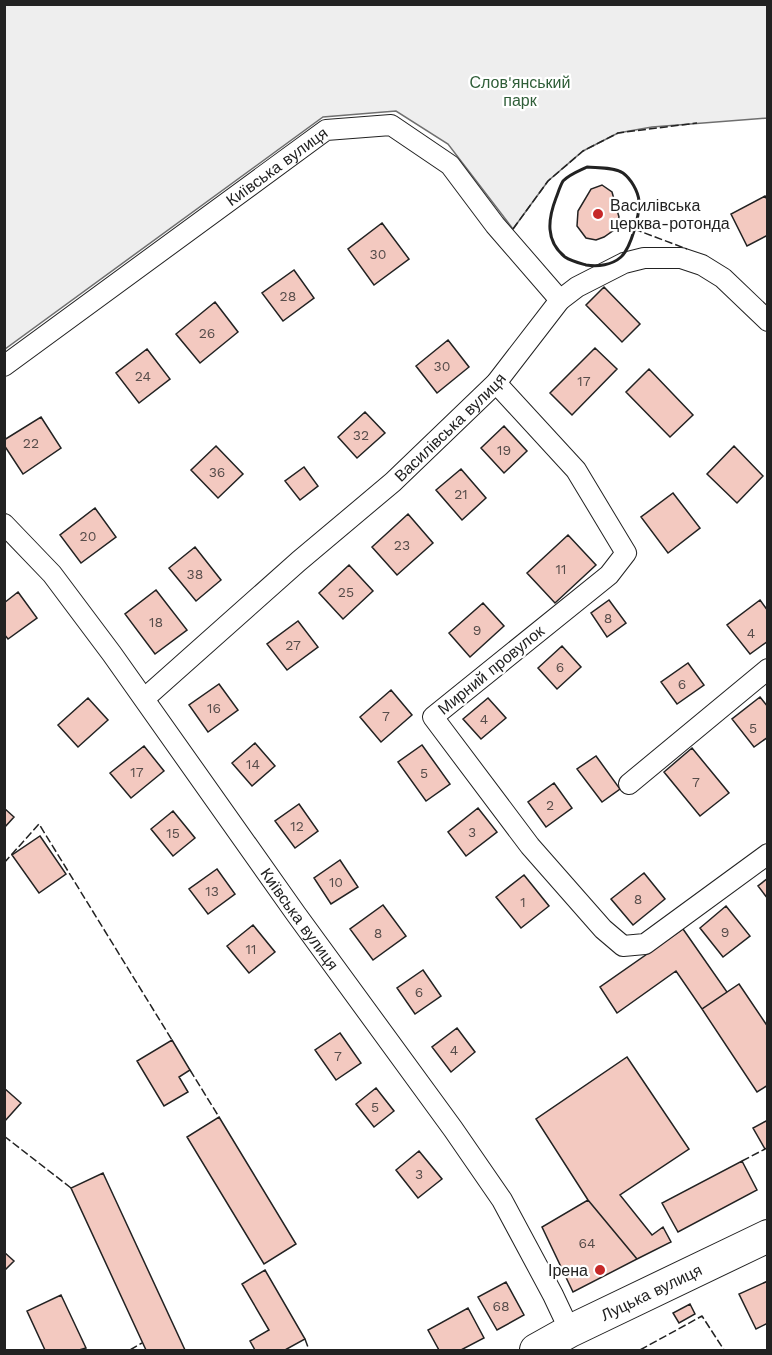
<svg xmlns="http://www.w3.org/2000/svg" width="772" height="1355" viewBox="0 0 772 1355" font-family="'Work Sans',sans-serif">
	<rect width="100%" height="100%" fill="#fff"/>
	<!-- green -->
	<path fill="#eee" stroke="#6f6f6f" stroke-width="1.5" d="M5,4L767,5V118L652,127L618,133L583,151L548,181L513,229L448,144L396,111L323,117L5,349Z"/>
	<!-- building -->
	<path fill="#f3c9c0" stroke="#222" stroke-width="1.5" d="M602,185L612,192L619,217L614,230L604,237L596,240L586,238L577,226L578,211L591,189Z
		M765,196L768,201V235L747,246L731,214Z
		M382,223L409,259L374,285L348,249Z
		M294,270L314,298L283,321L262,293Z
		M604,287L640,324L622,342L586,305Z
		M215,302L238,332L200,363L176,334Z
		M448,340L469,367L437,393L416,366Z
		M595,348L617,369L572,415L550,393Z
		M147,349L170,379L139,403L116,373Z
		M649,369L693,415L670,437L626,392Z
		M365,412L385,433L357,458L338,437Z
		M41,417L61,448L23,474L4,445V440Z
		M504,426L527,451L504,473L481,448Z
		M216,446L243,474L218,498L191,470Z
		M734,446L763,476L737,503L707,474Z
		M304,467L318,486L300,500L285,481Z
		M461,469L486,498L462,520L436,490Z
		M673,493L700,528L668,553L641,517Z
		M95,508L116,537L81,563L60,535Z
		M408,514L433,543L397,575L372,547Z
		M568,535L596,565L555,603L527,573Z
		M195,547L221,580L196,601L169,568Z
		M349,565L373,591L343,619L319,593Z
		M156,590L187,630L155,654L125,614Z
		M18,592L37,618L8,639L4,634V603Z
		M609,600L626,623L607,637L591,613Z
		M760,600L768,611V641L750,654L727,625Z
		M483,603L504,626L470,657L449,633Z
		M298,621L318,647L287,670L267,644Z
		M562,646L581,667L557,689L538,668Z
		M688,663L704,685L677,704L661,682Z
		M219,684L238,710L208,732L189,705Z
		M391,690L412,715L381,742L360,717Z
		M760,697L768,707V737L754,747L732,719Z
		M88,698L108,720L78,747L58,725Z
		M488,698L506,718L481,739L463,719Z
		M255,743L275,766L252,786L232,763Z
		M422,745L450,784L426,801L398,762Z
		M144,746L164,771L131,798L110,773Z
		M692,748L729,793L700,816L664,772Z
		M596,756L620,789L602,802L577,769Z
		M554,783L572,808L546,827L528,802Z
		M299,804L318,831L295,848L275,821Z
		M4,808L14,817L4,828Z
		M478,808L497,832L466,856L448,832Z
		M173,811L195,838L173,856L151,829Z
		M40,836L66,874L39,893L12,855Z
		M340,860L358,887L331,904L314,878Z
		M217,869L235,894L208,914L189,889Z
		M644,873L665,899L633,925L611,899Z
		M524,875L549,906L521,928L496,897Z
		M768,878V899L758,886Z
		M383,905L406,936L373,960L350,929Z
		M726,906L750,936L723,957L700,928Z
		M253,925L275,952L249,973L227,946Z
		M683,929L727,992L702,1009L676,971L617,1013L600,987Z
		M423,970L441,996L415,1014L397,988Z
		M739,984L768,1027V1085L757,1092L702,1009Z
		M457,1028L475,1052L451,1072L432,1047Z
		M340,1033L361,1063L336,1080L315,1050Z
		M172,1040L190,1070L179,1077L188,1092L164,1106L137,1061Z
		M627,1057L689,1149L620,1195L652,1235L663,1227L671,1242L637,1259L588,1200L536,1119Z
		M4,1088L21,1103L4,1122Z
		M376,1088L394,1111L374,1127L356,1104Z
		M219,1117L296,1244L264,1264L187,1137Z
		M768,1120V1147L765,1149L753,1128Z
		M419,1151L442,1179L418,1198L396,1170Z
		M742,1161L757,1190L678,1232L662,1203Z
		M103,1173L185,1350H146L71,1188Z
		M588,1200L637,1259L573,1292L542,1227Z
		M4,1252L14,1261L4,1271Z
		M265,1270L305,1339L285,1350H255L250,1341L269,1330L242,1284Z
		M768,1281V1323L756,1329L739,1294Z
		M506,1282L524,1315L497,1330L478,1297Z
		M61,1295L86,1348L79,1350H45L27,1311Z
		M690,1304L695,1314L679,1323L673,1313Z
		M468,1308L484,1338L461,1350H439L428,1330Z"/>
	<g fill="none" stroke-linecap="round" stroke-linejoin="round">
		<defs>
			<g id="minor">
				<path id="s1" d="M4,366L326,130L391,125L450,165L495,225L560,300"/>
				<path d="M496,383L576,470L626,553L609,575L433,717L530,846L603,929L623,946L645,944L768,854"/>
				<path id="s2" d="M4,524L52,574L112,654L296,914L453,1129L502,1200L553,1295L570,1331"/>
				<path id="s3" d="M145,698L299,561L393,482L496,383L560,300L577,287L624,263L644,258H681L702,265L723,278L768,321"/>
				<path d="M629,784L768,669"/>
			</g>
			<g id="primary">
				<path id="s4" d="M536,1350L570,1331L768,1236"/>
			</g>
		</defs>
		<!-- minor casing -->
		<use href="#minor" stroke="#222" stroke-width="22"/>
		<!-- primary casing -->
		<use href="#primary" stroke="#222" stroke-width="34"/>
		<!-- minor -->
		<use href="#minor" stroke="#fff" stroke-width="20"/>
		<!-- primary -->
		<use href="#primary" stroke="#fff" stroke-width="32"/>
		<!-- fence -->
		<path stroke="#222" stroke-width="1.5" stroke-dasharray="8 3" stroke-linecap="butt" d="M513,229L548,181L583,151L618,133L697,123
			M634,229L687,249
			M4,863L39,824L172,1040
			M190,1070L219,1117
			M4,1136L71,1188
			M742,1161L765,1149
			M305,1339L309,1350
			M130,1350L142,1343
			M640,1350L702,1316L724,1350"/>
		<!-- wall -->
		<path stroke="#222" stroke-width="3" d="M587,167C598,168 614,167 623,173C631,179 638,191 639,201C640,214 631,248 621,257C612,265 598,267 586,265C579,263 571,261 565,257C545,241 548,219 556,198C558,193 560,186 563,181C570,174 579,171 587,167Z"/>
	</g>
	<!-- markers -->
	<g fill="#c62828" stroke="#fff" stroke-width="2">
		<circle cx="598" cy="214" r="6"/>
		<circle cx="600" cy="1270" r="6"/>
	</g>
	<g text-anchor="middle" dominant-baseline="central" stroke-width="4.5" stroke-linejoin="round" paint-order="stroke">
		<!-- number labels -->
		<g font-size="14" fill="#564c4a">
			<text x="378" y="254">30</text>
			<text x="288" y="296">28</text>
			<text x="207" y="333">26</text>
			<text x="442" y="366">30</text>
			<text x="143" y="376">24</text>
			<text x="584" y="381">17</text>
			<text x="361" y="435">32</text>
			<text x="31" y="443">22</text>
			<text x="504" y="450">19</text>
			<text x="217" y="472">36</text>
			<text x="461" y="494">21</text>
			<text x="88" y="536">20</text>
			<text x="402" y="545">23</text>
			<text x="561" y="569">11</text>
			<text x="195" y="574">38</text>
			<text x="346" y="592">25</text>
			<text x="608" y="618">8</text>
			<text x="156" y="622">18</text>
			<text x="477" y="630">9</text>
			<text x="751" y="633">4</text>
			<text x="293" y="645">27</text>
			<text x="560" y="667">6</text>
			<text x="682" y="684">6</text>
			<text x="214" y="708">16</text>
			<text x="386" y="716">7</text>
			<text x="484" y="719">4</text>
			<text x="753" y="728">5</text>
			<text x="253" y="764">14</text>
			<text x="137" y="772">17</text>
			<text x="424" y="773">5</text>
			<text x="696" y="782">7</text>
			<text x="550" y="805">2</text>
			<text x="297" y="826">12</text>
			<text x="472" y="832">3</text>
			<text x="173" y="833">15</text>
			<text x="336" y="882">10</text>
			<text x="212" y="891">13</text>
			<text x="638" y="899">8</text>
			<text x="523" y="902">1</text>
			<text x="725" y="932">9</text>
			<text x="378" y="933">8</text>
			<text x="251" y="949">11</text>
			<text x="419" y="992">6</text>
			<text x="454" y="1050">4</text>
			<text x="338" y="1056">7</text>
			<text x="375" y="1107">5</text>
			<text x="419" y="1174">3</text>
			<text x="587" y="1243">64</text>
			<text x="501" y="1306">68</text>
		</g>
		<!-- park labels -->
		<g font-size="16" fill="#2f5e38" stroke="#fff">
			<text x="520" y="82">Слов'янський<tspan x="520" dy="18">парк</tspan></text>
		</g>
		<!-- street labels -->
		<g font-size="16" fill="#222" stroke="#fff">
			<text stroke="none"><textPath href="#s1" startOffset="338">Київська вулиця</textPath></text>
			<text stroke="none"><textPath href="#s3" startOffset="408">Василівська вулиця</textPath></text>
			<text transform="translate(491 670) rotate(-39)">Мирний провулок</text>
			<text stroke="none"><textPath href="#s2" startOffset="494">Київська вулиця</textPath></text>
			<text stroke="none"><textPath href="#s4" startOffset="129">Луцька вулиця</textPath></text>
		</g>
		<!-- poi labels -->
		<g font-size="16" fill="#222" stroke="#fff" text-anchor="start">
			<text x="610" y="205">Василівська<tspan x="610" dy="18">церква-ротонда</tspan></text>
			<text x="588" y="1270" text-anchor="end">Ірена</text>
		</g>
	</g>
	<!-- border -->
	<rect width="772" height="1355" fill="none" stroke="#222222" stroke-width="12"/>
</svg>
